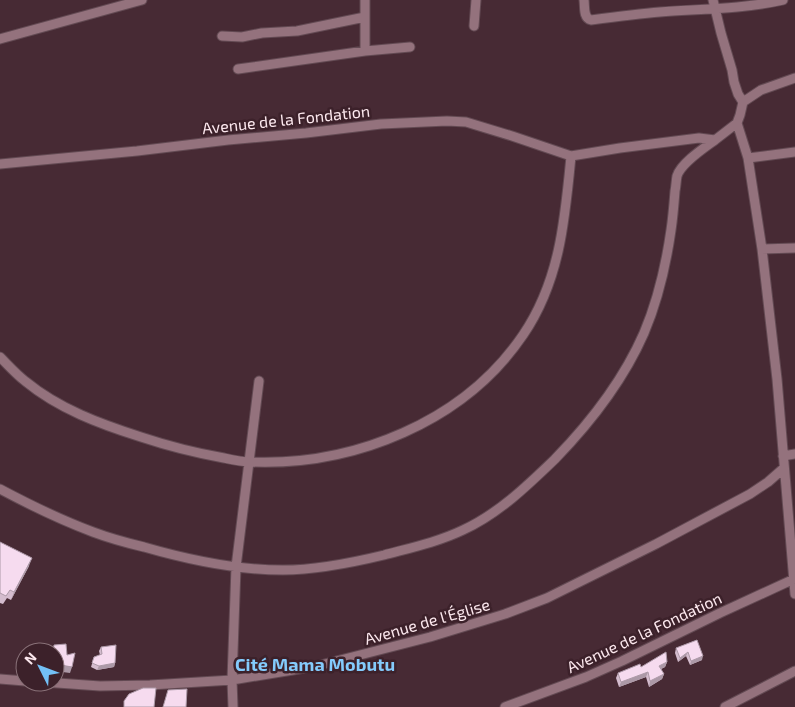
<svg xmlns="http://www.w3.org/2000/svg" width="795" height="707" viewBox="0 0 795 707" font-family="'Exo 2',sans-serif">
	<rect width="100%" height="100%" fill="#472a34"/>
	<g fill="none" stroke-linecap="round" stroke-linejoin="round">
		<defs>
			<path id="minor" d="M584,0C585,7 583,18 591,20C614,17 637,14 660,12C701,9 743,9 783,0
				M713,0L721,33L732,70L734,82L738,94L743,102
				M474,26L476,0
				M222,36L242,37L262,33L297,31L365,17
				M0,39L142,0
				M365,51V0
				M238,69L365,51L410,47
				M737,123L748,158L762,249L777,379L795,594
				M748,158L795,152
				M0,164L137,151L228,140L306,133L381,124L447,121L466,122L512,136L571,156
				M762,249L795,248
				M0,357C8,365 16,374 25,381C59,409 100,424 141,437C168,446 196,453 224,458C233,460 242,462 251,462C354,466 464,422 523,335C560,281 565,219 571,156L620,148L699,138L715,140L737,123L740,115L743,102L761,90L795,78
				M783,456L795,454
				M0,489C30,505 61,520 93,532C109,538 127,543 144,547C189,560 236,570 283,570C317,570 351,563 384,555C410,548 438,542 463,530C498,514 527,486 555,459C591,422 623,381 644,333C658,300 666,265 671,230C673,217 674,204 675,191C676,187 676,181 677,176C681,163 704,148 715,140
				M0,679L25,681
				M43,682L100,686L150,685L232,680L317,666L430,637L505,614L547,598L656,544L750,494L768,482L784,468
				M233,707L232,680L236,567L259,381
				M505,707L586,677L622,661L720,613L794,579
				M725,707L795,671"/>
		</defs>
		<!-- minor casing -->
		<use href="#minor" stroke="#634a53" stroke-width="11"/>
		<!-- minor -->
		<use href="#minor" stroke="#94727d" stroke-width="9"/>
	</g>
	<!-- wall -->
	<path fill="#d4bcce" d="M0,543L29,566L11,600L7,598L3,604L0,603Z
		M697,640L702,660L690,665L686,656L678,662L675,653L676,648Z
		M101,647L115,663L114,667L97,670L91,667L94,657L100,655L99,651Z
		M667,662L665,667L661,669L664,674L662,679L649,687L646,677L619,687L616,678L618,673Z"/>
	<!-- shaded-wall -->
	<path fill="#ac99a7" d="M32,558L29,566L11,600L14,592Z
		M688,652L686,656L678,662L680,658Z
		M703,656L702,660L690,665L691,661Z
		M667,662L665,667L657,671L659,666Z
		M115,663L114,667L97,670L99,666Z
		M55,664L72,667L70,673L55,671Z
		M648,672L646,677L619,687L621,682Z
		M664,674L662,679L649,687L650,681Z"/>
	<!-- building -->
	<path fill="#f6dbef" stroke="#ac99a7" d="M0,542L32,558L14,592L10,590L6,596L0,593Z
		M697,640L703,656L691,661L688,652L680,658L676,648Z
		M66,644L67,655L75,653L72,667L55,664V652H53L54,645Z
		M116,645L115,663L99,666L92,663L94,657L102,654L101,647Z
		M666,652L667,662L659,666L664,674L650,681L648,672L621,682L618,673L640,664L641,667Z
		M143,688H156L154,707H124V701L129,694Z
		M187,689L186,707H163L168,690Z"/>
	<g text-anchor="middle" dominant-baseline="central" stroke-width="5" stroke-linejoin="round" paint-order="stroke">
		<!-- street labels -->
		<g font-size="16" fill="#fce8ee" stroke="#3c212a">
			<text transform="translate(286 119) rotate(-6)">Avenue de la Fondation</text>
			<text transform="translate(427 621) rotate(-16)">Avenue de l'Église</text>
			<text transform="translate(644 632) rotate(-25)">Avenue de la Fondation</text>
		</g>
		<!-- neighbourhood labels -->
		<g font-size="18" font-weight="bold" fill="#84cbfc" stroke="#3c212a">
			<text x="315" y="664">Cité Mama Mobutu</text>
		</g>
	</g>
	<!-- north arrow -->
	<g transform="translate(40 667) rotate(312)"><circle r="24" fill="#3c212a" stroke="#897178"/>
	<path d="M0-4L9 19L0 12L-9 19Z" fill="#73c0f6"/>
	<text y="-8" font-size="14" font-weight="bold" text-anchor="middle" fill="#fce8ee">N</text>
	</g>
</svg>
